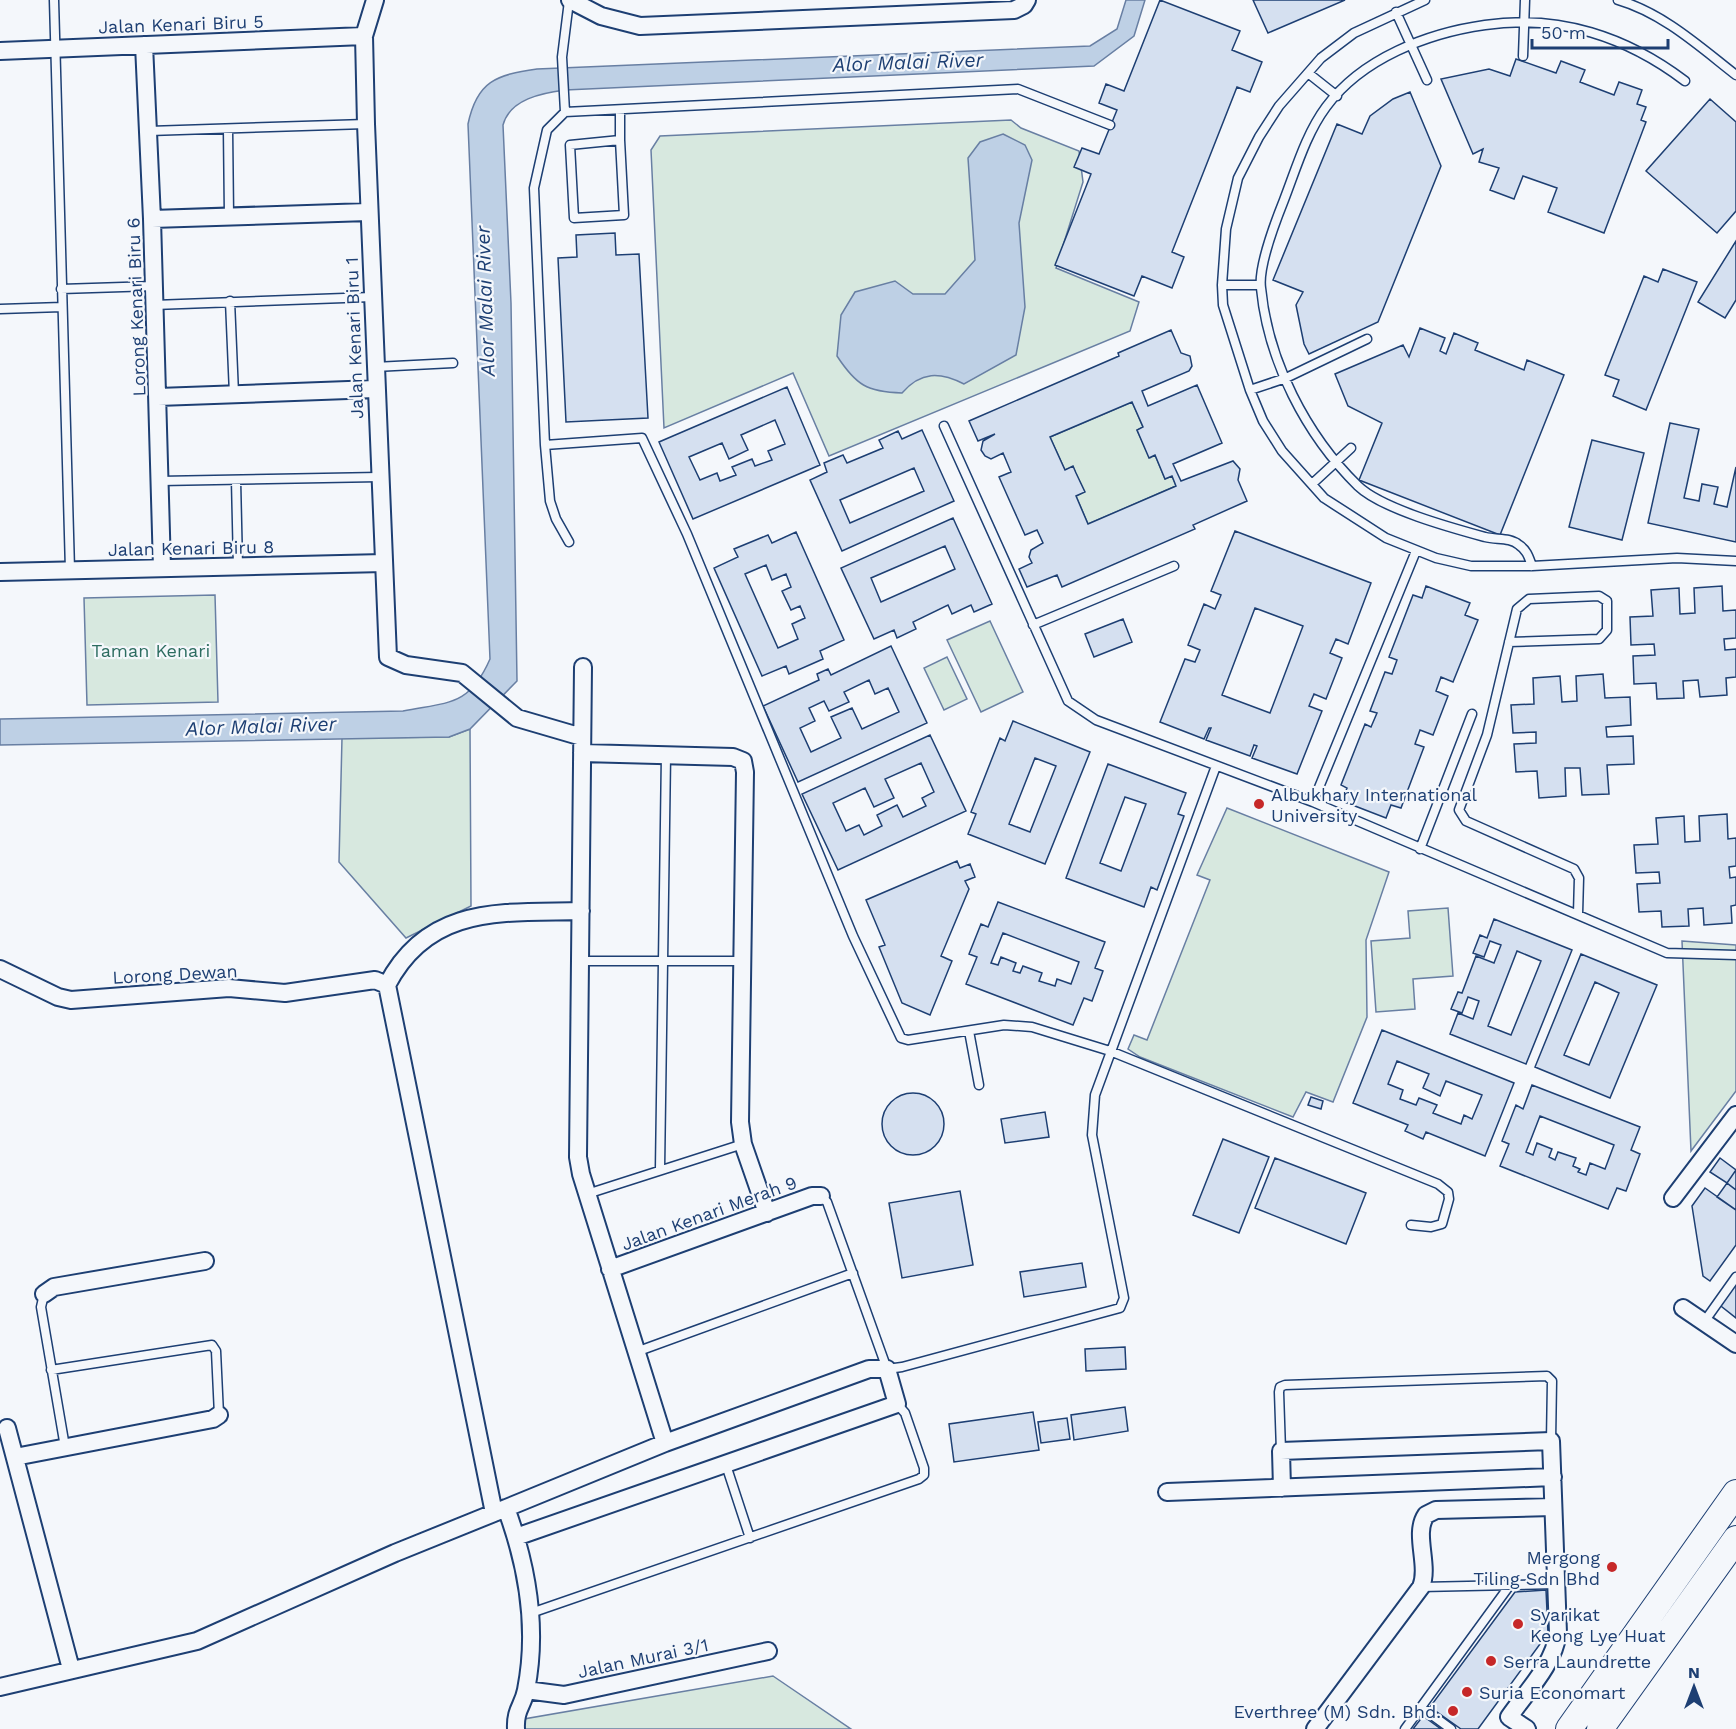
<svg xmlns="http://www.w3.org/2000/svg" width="1736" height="1729" viewBox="0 0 1736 1729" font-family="'Work Sans',sans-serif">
	<rect width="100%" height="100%" fill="#f4f7fb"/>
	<!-- green -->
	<path fill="#d7e8df" stroke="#687fa3" stroke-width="1.5" d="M1011,120L1021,128L1079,151L1083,182L1056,268L1139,302L1130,331L829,456L793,373L664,428L651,150L660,136Z
		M1132,402L1143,427L1137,430L1150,458L1155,455L1165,479L1172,476L1176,486L1088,524L1076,496L1084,492L1073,467L1065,470L1050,437Z
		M215,595L218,702L87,705L84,598Z
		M990,621L1023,692L981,712L947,640Z
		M947,657L967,699L944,710L924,668Z
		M470,729L471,906L406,938L339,862L342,738L449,737Z
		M1227,808L1389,872L1366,940L1367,1017L1333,1102L1306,1092L1293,1117L1140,1057L1128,1049L1134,1035L1147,1040L1210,880L1197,875Z
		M1448,908L1453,976L1413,979L1415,1009L1376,1012L1371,941L1410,938L1408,911Z
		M1682,941L1736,945V1091L1691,1151Z
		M773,1676L851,1729H524V1719Z"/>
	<!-- water -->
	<path fill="#bed0e5" stroke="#687fa3" stroke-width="1.5" d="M1126,0H1145L1134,36L1094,66L565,90C542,93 510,99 503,125L511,303L517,681L470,729L449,737L0,745V719L403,711C448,702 469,707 490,659L468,124C477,81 496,75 537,69L1090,46L1117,29Z
		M1003,134L1025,145L1032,160L1019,223L1025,307L1016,355L964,384C940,372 921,371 902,393C867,392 856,385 837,356L841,315L855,292L895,281L913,294H945L975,260L968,158L980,142Z"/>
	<!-- building -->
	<path fill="#d5e0f0" stroke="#1d3f73" stroke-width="1.5" fill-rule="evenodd" d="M1160,0L1240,31L1232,50L1262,62L1250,92L1237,87L1172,252L1184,257L1172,288L1142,276L1134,296L1055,265L1091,174L1074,167L1082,148L1099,154L1117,110L1099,103L1106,84L1124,91Z
		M1253,0H1345L1268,33Z
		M1516,59L1556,73L1561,61L1585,70L1580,82L1614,95L1619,82L1642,90L1637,104L1646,107L1641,120L1646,122L1604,233L1548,212L1557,188L1523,176L1514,199L1490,190L1499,168L1479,162L1483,149L1473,154L1441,79L1489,69L1510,76Z
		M1410,92L1441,166L1378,322L1309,354L1304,344L1296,305L1303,292L1273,280L1337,124L1362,134L1370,116L1393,99Z
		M1710,99L1736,122V211L1717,233L1646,171Z
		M615,233L616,255L639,254L648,418L566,422L558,258L577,257L576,235Z
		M1736,241V300L1725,318L1698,302Z
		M1663,269L1697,282L1646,410L1613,396L1619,380L1605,375L1644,276L1658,282Z
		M1420,328L1445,338L1440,351L1446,354L1454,333L1478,343L1475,350L1524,370L1527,360L1564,375L1500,535L1359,480L1382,423L1348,406L1335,374L1403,345L1409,357Z
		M1171,330L1181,353L1190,356L1192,366L1189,371L1142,391L1148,406L1197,385L1222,443L1173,464L1181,481L1233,461L1240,469L1238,480L1247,501L1193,525L1195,529L1062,587L1057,575L1027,587L1019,569L1032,563L1029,557L1031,550L1043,543L1037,530L1025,535L1007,495L999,477L1011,472L1003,453L991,459L985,456L981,450L983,441L995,434L978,441L969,421L1119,356L1118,353ZM1132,402L1143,427L1137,430L1149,458L1155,455L1165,479L1172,476L1176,486L1088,524L1076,496L1085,492L1076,473L1073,466L1065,470L1050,437Z
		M787,387L820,465L693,519L659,442ZM775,420L785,444L768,451L772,460L755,466L752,459L732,467L736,475L720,481L717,473L700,480L689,457L722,443L729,459L748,450L741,435Z
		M1670,423L1699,429L1684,498L1699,501L1702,484L1718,487L1714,504L1727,507L1736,467V542L1648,523Z
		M922,430L954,501L842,551L810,480L827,472L824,463L843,455L847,463L883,448L879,440L898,431L902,439ZM914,468L924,491L850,523L840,500Z
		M1592,440L1644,453L1622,540L1569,527Z
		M953,518L992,604L974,612L971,605L952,614L948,605L913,622L916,629L897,638L894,630L874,639L841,568ZM945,546L955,569L881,602L871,578Z
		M1235,531L1371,583L1348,644L1336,639L1330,653L1342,658L1326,699L1314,694L1309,706L1322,711L1297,774L1252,758L1257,746L1254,745L1250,756L1206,740L1211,728H1209L1204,739L1160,722L1185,659L1195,662L1200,650L1188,645L1204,604L1215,609L1221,595L1211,591ZM1255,608L1303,626L1270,713L1222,695Z
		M796,532L844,640L820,651L823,659L789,674L786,666L762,676L714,568L738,557L734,549L768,535L772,543ZM766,565L772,580L786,574L791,587L782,591L791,610L800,606L805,618L792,624L798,639L778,648L745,574Z
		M1426,586L1470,603L1465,615L1478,620L1453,682L1441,677L1436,691L1448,696L1433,735L1420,730L1415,744L1424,747L1401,808L1391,805L1386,818L1342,801L1347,788L1341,785L1365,724L1371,727L1377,713L1370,711L1385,672L1392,674L1397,660L1389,657L1413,595L1422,598Z
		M1722,586L1723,611L1736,610V638L1724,639L1725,650L1736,649V677L1726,678L1727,695L1700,697L1698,680L1683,681L1684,698L1657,699L1656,683L1634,684L1633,656L1655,655L1654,644L1631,645L1630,617L1653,616L1651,590L1679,588L1680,614L1695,613L1694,588Z
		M1123,619L1132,642L1094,657L1085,634Z
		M891,646L927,723L798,782L763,706L819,680L817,674L828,669L831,675ZM869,680L875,694L888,688L899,712L862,729L852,708L831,717L841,738L811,752L800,728L815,721L809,708L824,701L829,711L849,702L844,692Z
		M1603,674L1605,698L1630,697L1631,725L1606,727L1607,737L1633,736L1634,764L1607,765L1609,794L1582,795L1580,768H1565L1566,796L1539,798L1537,771L1516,772L1514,744L1536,743V732L1513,733L1511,705L1534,704L1533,678L1560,676L1562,702L1577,701L1576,676Z
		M1013,721L1090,752L1045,864L968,834L976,814L971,812L1000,738L1005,741ZM1035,758L1056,766L1030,832L1009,824Z
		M930,735L966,811L838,870L802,794ZM921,763L934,792L922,798L926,806L903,817L897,805L877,815L882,826L864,835L859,825L846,831L833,803L865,788L874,807L894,798L885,779Z
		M1108,764L1186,793L1178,814L1184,816L1157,890L1151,887L1144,907L1066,878ZM1125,797L1146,804L1121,871L1100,863Z
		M1727,814L1728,839L1736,838V866L1729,867L1730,878L1736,877V905L1731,906L1732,923L1704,925L1703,908L1688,909L1689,926L1662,927L1661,911L1639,912L1637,884L1660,883L1659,872L1636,873L1634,845L1658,844L1656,818L1684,816L1685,842L1700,841L1699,816Z
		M957,861L960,868L970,864L975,877L965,881L969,889L941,956L952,961L930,1015L902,1003L879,947L885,945L866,900Z
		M998,902L1105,942L1095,968L1103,971L1092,1001L1084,998L1073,1025L966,984L977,957L969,954L981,924L988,927ZM1003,933L1079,962L1071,984L1057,979L1055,986L1039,981L1042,973L1023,966L1020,973L1013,971L1016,963L1001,957L998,965L991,963Z
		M1494,919L1572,950L1526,1064L1450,1034L1458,1013L1473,1019L1479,1001L1468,997L1462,1013L1451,1009L1458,992L1462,993L1476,956L1494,963L1501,945L1490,941L1484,957L1473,953L1480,935L1487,938ZM1517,951L1541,961L1511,1035L1488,1026Z
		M1581,954L1657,985L1610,1098L1535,1067ZM1595,982L1619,993L1589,1065L1564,1055Z
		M1382,1030L1514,1083L1485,1156L1426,1132L1423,1139L1405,1131L1408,1125L1353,1103ZM1397,1061L1429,1074L1423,1088L1440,1096L1446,1081L1482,1095L1472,1119L1464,1115L1461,1124L1433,1113L1437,1105L1419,1098L1416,1105L1400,1099L1403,1090L1388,1084Z
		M1532,1085L1640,1127L1631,1150L1640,1154L1626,1191L1617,1188L1608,1209L1500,1166L1509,1144L1502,1141L1516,1105L1523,1109ZM1540,1116L1614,1145L1605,1169L1590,1163L1586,1175L1578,1172L1580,1169L1573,1166L1576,1158L1558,1152L1555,1160L1549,1157L1552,1149L1537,1143L1533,1155L1526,1152Z
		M882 1124a31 31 0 1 1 62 0a31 31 0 1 1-62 0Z
		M1311,1097L1323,1101L1321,1109L1308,1105Z
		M1045,1112L1049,1137L1005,1143L1001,1119Z
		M1223,1139L1269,1157L1239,1233L1193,1215Z
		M1275,1158L1366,1193L1346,1244L1255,1208Z
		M1720,1158L1736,1170L1727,1183L1710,1172Z
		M1736,1170V1190L1727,1183Z
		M1727,1183L1736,1190V1210L1717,1197Z
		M1705,1188L1736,1210V1245L1710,1281L1703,1276L1692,1206Z
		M960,1191L973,1265L902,1278L889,1203Z
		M1082,1263L1086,1287L1024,1297L1020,1272Z
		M1736,1279V1318L1717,1303Z
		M1125,1347L1126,1369L1086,1371L1085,1349Z
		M1125,1407L1128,1431L1074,1440L1071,1415Z
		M1033,1412L1039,1450L954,1462L949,1424Z
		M1067,1418L1070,1439L1041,1443L1038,1422Z
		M1546,1590L1548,1633L1478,1729H1461L1430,1707L1515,1592Z
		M1423,1716L1441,1729H1413Z"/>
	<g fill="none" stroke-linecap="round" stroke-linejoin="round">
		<defs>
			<path id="service" d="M54,0L70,570
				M1425,0L1354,33L1321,58L1279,106L1259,137L1238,178L1226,229L1222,285L1223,305L1250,390L1263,421L1282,451L1324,498L1386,538L1436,558L1471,566H1532L1677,558L1736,561
				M1618,0C1663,13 1700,47 1736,75
				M569,1L562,57L565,112L547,130L534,188L545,445L550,501L556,519L569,542
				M1396,12L1427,80
				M1523,56L1525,0
				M1308,73L1337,96
				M620,110V140
				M565,112L1018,89L1110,125
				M228,129L229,216
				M149,131L366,124
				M620,140L624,215L574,218L570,145Z
				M1222,285H1260
				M61,289L154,286
				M230,301L234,394
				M154,305L372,297
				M0,309L62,307
				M375,367L453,363
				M1250,390L1286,378L1367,339
				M944,426L1068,701L1096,720L1313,802L1667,953L1736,955
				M545,445L642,438L687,534L853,936L901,1038L908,1040L1004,1025L1032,1027L1110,1051L1438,1184L1448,1192L1449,1199L1442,1224L1431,1227L1411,1225
				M236,480L238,566
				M160,481L379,477
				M1312,484L1351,448
				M1532,566C1529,558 1527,550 1519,545C1510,537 1497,540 1485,537C1452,528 1382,509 1358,486C1306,435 1268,361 1261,288C1258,267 1276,220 1284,200C1296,169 1306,134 1326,107C1362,58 1428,33 1485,25C1559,14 1627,37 1685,81
				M1033,625L1174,566
				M1509,642L1599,639L1607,630V601L1599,596L1529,599L1517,609L1487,735L1459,810L1466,821L1574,869L1579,878L1578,914
				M1313,802L1416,551
				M1420,849L1472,714
				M580,961H742
				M969,1031L979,1085
				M660,1169L666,755
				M587,1194L743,1144
				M821,1196L827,1202L887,1369L902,1367L1120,1308L1124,1298L1092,1135L1095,1095L1216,766
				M44,1294L41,1307L65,1447
				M1704,1322L1736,1277
				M636,1352L853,1273
				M51,1370L212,1345L216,1351L219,1415
				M1281,1451L1279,1392L1280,1387L1285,1385L1547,1376L1552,1381L1551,1441
				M726,1465L750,1538
				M1421,1587L1556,1584
				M531,1613L919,1479L924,1475V1468L905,1413L897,1404
				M1421,1707L1451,1729
				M1405,1729L1510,1585"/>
			<path id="minor" d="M375,0L364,36L366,124L388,657L406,665L462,673L517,718L582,737
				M570,0L601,16L640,26L1014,10L1024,5L1027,0
				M144,45L152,219L162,568
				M0,51L364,36
				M152,219L368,212
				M158,397L375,389
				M0,572L384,563
				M583,667L578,1157L581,1174L665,1443
				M582,753L733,757L743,761L745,772L740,1122L743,1144L767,1213
				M0,969L58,997L71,1000L229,988L285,993L375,980L387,985C429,904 503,913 581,911
				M387,985L494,1513
				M1673,1198L1736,1115
				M610,1269L812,1196H821
				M44,1294L54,1287L205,1261
				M1683,1308L1736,1344
				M7,1428L71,1669
				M15,1457L213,1419L219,1415
				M1282,1488L1281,1451L1551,1441L1558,1633C1554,1664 1527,1691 1509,1717L1527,1729
				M1167,1492L1553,1477
				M506,1508C527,1565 538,1629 526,1690C523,1706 515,1709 516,1729
				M0,1687L197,1641L395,1553L494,1513L665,1443L869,1369H887L897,1404L516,1537
				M526,1690L564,1695L768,1651
				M1315,1729L1421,1587C1430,1565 1413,1534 1426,1515L1436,1510L1553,1507"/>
			<path id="primary" d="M1569,1729L1736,1493
				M1600,1729L1736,1539"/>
		</defs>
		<!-- service casing -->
		<use href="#service" stroke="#1d3f73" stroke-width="11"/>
		<!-- minor casing -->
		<use href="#minor" stroke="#1d3f73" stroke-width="20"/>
		<!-- primary casing -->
		<use href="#primary" stroke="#1d3f73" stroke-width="28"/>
		<!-- service -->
		<use href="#service" stroke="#f4f7fb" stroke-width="8"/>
		<!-- minor -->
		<use href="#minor" stroke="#f4f7fb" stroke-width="16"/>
		<!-- primary -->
		<use href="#primary" stroke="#f4f7fb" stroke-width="26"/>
	</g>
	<!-- markers -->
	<g fill="#c62828" stroke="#f4f7fb" stroke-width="2">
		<circle cx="1259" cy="804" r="6"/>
		<circle cx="1612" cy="1567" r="6"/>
		<circle cx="1518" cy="1624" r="6"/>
		<circle cx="1491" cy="1661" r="6"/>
		<circle cx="1467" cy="1692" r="6"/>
		<circle cx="1453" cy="1711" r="6"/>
	</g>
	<g text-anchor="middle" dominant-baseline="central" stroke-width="4.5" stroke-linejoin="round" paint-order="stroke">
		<!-- street labels -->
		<g font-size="18" fill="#1d3f73" stroke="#f4f7fb">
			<text transform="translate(181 24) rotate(-2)">Jalan Kenari Biru 5</text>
			<text transform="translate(136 307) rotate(-92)">Lorong Kenari Biru 6</text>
			<text transform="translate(354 338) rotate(-92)">Jalan Kenari Biru 1</text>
			<text transform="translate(191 548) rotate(-1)">Jalan Kenari Biru 8</text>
			<text transform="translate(175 974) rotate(-3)">Lorong Dewan</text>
			<text transform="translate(709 1213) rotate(-20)">Jalan Kenari Merah 9</text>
			<text transform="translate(643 1658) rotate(-12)">Jalan Murai 3/1</text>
		</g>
		<!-- park labels -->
		<g font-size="18" fill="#2c6c60" stroke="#f4f7fb">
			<text x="151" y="650">Taman Kenari</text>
		</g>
		<!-- poi labels -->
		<g font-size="18" fill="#1d3f73" stroke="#f4f7fb" text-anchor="start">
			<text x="1271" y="794">Albukhary International<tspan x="1271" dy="21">University</tspan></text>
			<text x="1600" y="1557" text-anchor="end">Mergong<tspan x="1600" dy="21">Tiling Sdn Bhd</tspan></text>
			<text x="1530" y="1614">Syarikat<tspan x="1530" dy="21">Keong Lye Huat</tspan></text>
			<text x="1503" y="1661">Serra Laundrette</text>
			<text x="1479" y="1692">Suria Economart</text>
			<text x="1441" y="1711" text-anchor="end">Everthree (M) Sdn. Bhd.</text>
		</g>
		<!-- water labels -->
		<g font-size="20" font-style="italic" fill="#1d3f73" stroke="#f4f7fb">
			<text transform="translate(908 62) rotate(-2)">Alor Malai River</text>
			<text transform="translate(485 301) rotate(-92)">Alor Malai River</text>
			<text transform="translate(261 726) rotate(-2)">Alor Malai River</text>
		</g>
	</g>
	<!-- north arrow -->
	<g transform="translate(1694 1687)" stroke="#f4f7fb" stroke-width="4.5" paint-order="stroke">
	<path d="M0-4.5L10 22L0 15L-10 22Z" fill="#1d3f73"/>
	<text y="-9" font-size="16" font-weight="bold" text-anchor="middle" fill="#1d3f73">N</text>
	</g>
	<!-- scale -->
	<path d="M1532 39v9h136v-9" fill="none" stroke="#1d3f73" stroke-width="3"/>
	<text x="1541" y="39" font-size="18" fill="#1d3f73" stroke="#f4f7fb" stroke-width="4.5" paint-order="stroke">50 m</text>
</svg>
